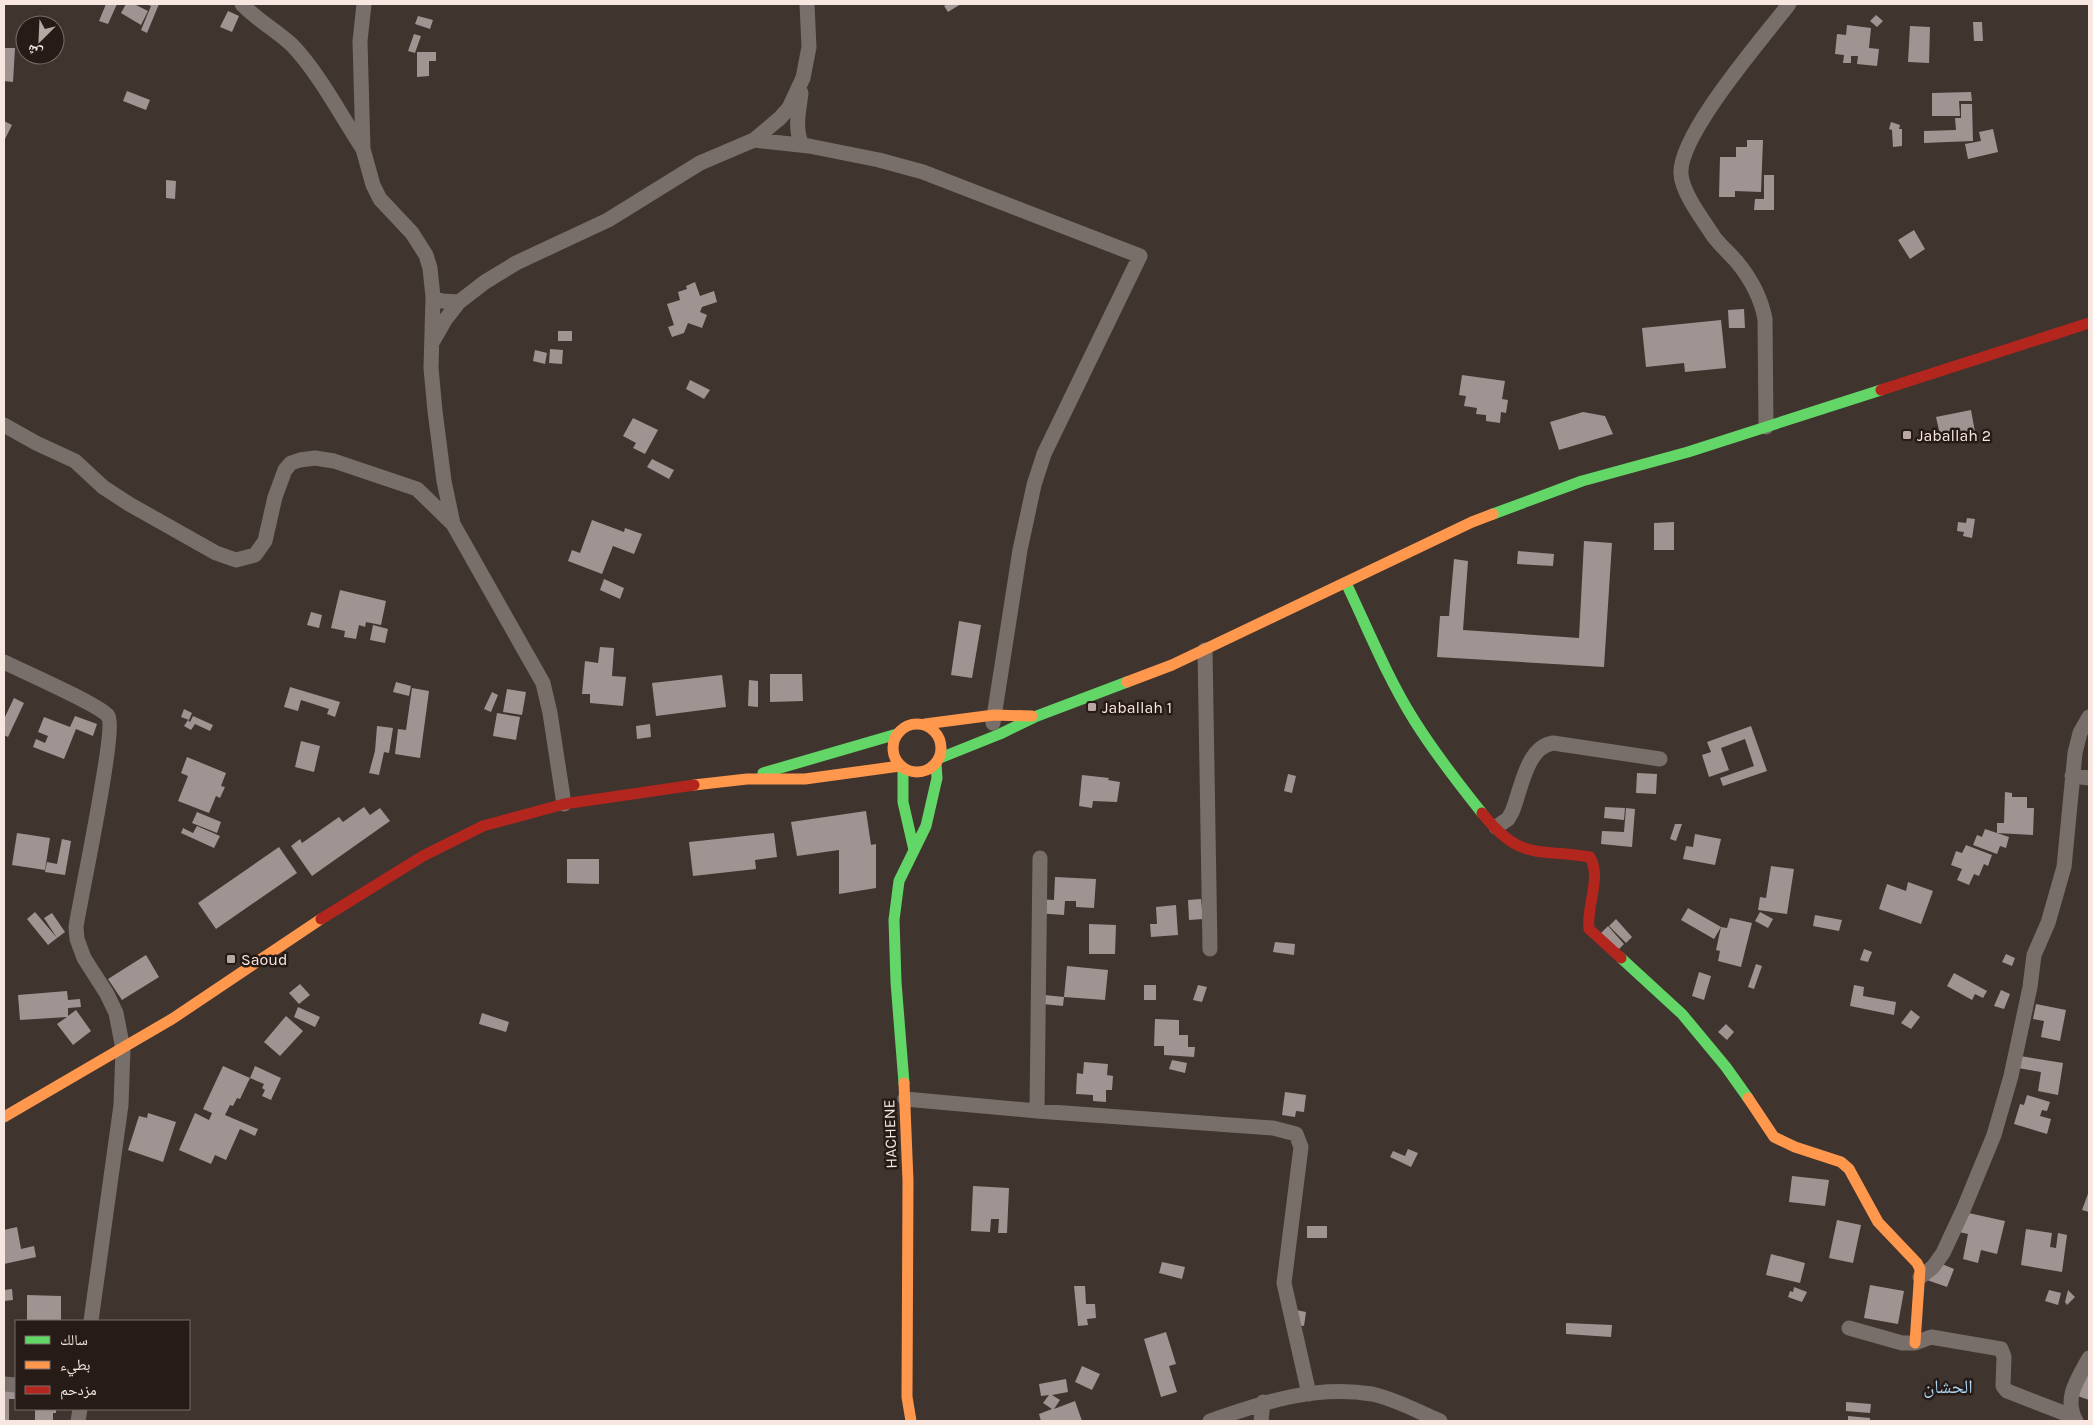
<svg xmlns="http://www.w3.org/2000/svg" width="2093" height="1425" viewBox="0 0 2093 1425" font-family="Karla,'Noto Naskh Arabic',sans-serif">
	<rect width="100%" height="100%" fill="#40342f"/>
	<!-- building -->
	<path fill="#a09493" d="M106,4H117L108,24L99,21Z
		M126,4H134L148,11L141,25L121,13Z
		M145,4H159L147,33L141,30L151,6Z
		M948,4H961L948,12L944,6Z
		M228,11L239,16L232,32L220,27Z
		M1876,15L1883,21L1877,27L1870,21Z
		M418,16L433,20L430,29L415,24Z
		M1973,22H1982L1983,41H1974Z
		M1847,25L1871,28L1869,48L1879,49L1877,66L1857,64L1858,56H1851V63H1843L1844,55L1835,54L1837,34L1846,35Z
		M1910,26L1930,27L1929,63L1908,62Z
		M414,34L421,36L415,53L408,51Z
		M4,48H15L13,82L4,81Z
		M417,52H436V61H429V76L417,77Z
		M127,91L150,100L146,110L123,101Z
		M1971,92L1972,101H1959L1960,116H1932V93Z
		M1961,104H1972L1973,141L1924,143V131L1956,130L1955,118H1961Z
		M4,121L12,125L5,139H4Z
		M1891,122L1900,125L1899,129H1902V146L1893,147L1892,130L1889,129Z
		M1993,129L1998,152L1968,159L1965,144L1981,141L1979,132Z
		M1747,140H1763L1761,192L1735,191V197H1719L1720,157H1736V147H1747Z
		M1764,175H1774V210H1754L1755,199H1764Z
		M166,180L176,181L175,199L166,198Z
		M1914,230L1925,249L1910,259L1898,240Z
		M695,282L700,296L714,291L717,302L702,307L700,312L707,315L702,328L688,323L684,333L672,337L668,327L674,325L667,304L680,300L678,292L687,289L686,286Z
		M1744,309L1745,328H1729L1728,310Z
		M1721,320L1726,368L1685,372L1684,363L1646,367L1642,328Z
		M558,331H572V341H558Z
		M550,349L563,350L562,364L549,363Z
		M535,350L547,353L545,364L533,361Z
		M1462,375L1505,381L1502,399L1508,400L1506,413L1501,412L1500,423L1486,421V415L1476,414L1477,408L1464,406L1466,396L1459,395Z
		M690,380L710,390L704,399L686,389Z
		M1971,410L1975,432L1941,439L1936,417Z
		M1583,412L1605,416L1613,434L1559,450L1550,422Z
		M633,418L658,430L645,454L633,448L636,443L623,436Z
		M652,459L674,470L669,479L647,467Z
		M1967,518L1975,519L1972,538L1963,536L1964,532L1957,531L1958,522L1966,523Z
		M592,520L624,532L625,528L642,534L634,554L613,546L602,574L568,561L572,550L580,553Z
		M1674,522V550H1654V523Z
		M1584,541L1612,543L1604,667L1437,657L1440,616H1449L1454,559L1468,561L1463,630L1579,638Z
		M1518,551L1554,554L1553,566L1517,564Z
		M604,579L624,588L620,599L600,590Z
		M340,590L386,601L381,625L366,622L365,627L359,625L356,639L344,637L345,631L331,628Z
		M311,612L322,615L319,628L307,625Z
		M959,621L981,625L972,678L951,675Z
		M373,625L388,629L385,643L370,640Z
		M600,647L614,648L612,676L626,677L623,706L590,703V694H582L585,661L598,663Z
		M770,674H802L803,701L770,702Z
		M722,675L726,707L656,716L652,683Z
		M749,680L758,681V707L748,706Z
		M396,682L411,686L409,696L393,692Z
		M290,687L340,702L335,717L327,714L329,709L301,700L298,711L284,707Z
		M412,688L429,691L420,758L395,754L398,729L406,730Z
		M507,689L526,692L522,715L503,712Z
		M492,692L498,695L491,712L484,709Z
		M14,698L24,703L8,737L4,735V719Z
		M184,709L192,713L189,720L181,717Z
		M497,713L520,717L516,740L493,736Z
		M75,716L97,724L93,736L76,729L64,759L33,747L36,739L45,743L48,736L38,732L44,717L70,727Z
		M193,716L213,725L210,731L195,724L191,730L184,726L188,720L190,722Z
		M650,724L651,737L637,739L636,726Z
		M377,726L393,728L389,753L384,752L379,775L369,773L375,751Z
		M1751,726L1767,771L1723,786L1720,778L1754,766L1745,739L1721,748L1729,770L1709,777L1702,755L1711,752L1707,742Z
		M301,741L320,746L314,772L295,767Z
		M187,757L226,773L221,786L225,787L220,798L216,796L209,813L178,801L188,776L181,773Z
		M1637,773L1657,774L1656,794L1636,793Z
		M1288,774L1296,776L1292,793L1284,791Z
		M1082,775L1109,778L1108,780L1120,782L1117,802L1093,801L1092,808L1079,806Z
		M2005,792L2012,793V797H2027V808H2034L2033,835L1997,833L2009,837L2006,848L2000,846L1997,854L1973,845L1977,835L1982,837L1985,829L1997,833V823H2004Z
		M364,807L370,815L380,808L390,821L312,876L291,846L300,839L302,843L339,817L343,822Z
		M1605,807L1625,808L1624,820L1604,818Z
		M1626,808L1635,809L1632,847L1601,844L1602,831L1624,832Z
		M866,811L871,845L876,844V888L839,894V850L797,856L791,822Z
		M197,812L221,822L217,833L192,823Z
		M1675,824H1682L1676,841L1670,839Z
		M197,826L220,836L214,848L181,833L183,828L193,833Z
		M17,833L50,838L45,870L12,865Z
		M774,833L777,857L755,860L756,869L693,876L689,842Z
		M1695,834L1721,839L1715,865L1683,859L1686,846L1693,847Z
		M62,839L71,841L65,875L45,872L47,862L57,864Z
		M1966,845L1992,855L1988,866L1984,864L1979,876L1974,874L1969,885L1957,880L1962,869L1951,865L1956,851L1962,853Z
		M279,847L297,873L216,929L198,903Z
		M567,859H599V884L567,883Z
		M1771,866L1794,869L1787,914L1758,910L1760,897L1766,898Z
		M1055,877L1096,879L1094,908L1076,907V901H1065L1064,915L1035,913L1036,899L1054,900Z
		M1908,882L1933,891L1921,924L1879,909L1887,884L1906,891Z
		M1201,899L1203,919L1189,920L1188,900Z
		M1176,905L1178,935L1151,937L1150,924H1157L1156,907Z
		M1688,908L1721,927L1714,939L1681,920Z
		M35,912L57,938L48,945L27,919Z
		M1760,912L1773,919L1768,928L1755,921Z
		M52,913L65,932L57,938L44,918Z
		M1815,915L1842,920L1839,931L1813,926Z
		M1730,918L1752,923L1741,967L1718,961L1720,951L1716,950L1721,927L1727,928Z
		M1616,919L1632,937L1626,943L1609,926Z
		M1089,924L1116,925L1115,954H1089Z
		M1608,926L1624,944L1617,951L1601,933Z
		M1275,942L1295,944L1294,955L1273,952Z
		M1864,949L1872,952L1868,962L1860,960Z
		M2006,954L2015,958L2012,966L2002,962Z
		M146,955L159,977L122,1000L108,979Z
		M1756,964L1762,966L1754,989L1748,987Z
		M1067,966L1108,970L1105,1000L1064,997Z
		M1699,972L1711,976L1704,1000L1692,996Z
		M1954,973L1987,991L1983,998L1975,994L1972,1000L1947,986Z
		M300,984L310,995L299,1004L289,993Z
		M1144,985H1156V1000H1144Z
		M1198,985L1207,987L1202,1002L1193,1000Z
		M1854,985L1864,987L1863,996L1896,1002L1894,1015L1850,1006Z
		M2001,990L2010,994L2004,1009L1994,1006Z
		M67,991L68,1000L80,999L81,1007L68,1008V1016L76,1010L91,1031L73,1045L57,1024L67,1017L20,1020L18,995Z
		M1044,995L1064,997L1063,1006L1043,1004Z
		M2036,1004L2066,1010L2060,1041L2041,1037L2044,1021L2033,1019Z
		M298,1007L320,1017L315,1027L294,1017Z
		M1911,1010L1920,1017L1911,1029L1901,1023Z
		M482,1013L509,1022L506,1032L479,1024Z
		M286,1016L303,1031L280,1056L264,1042Z
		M1155,1019L1179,1020V1035H1188V1047H1195L1194,1057L1164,1055V1046H1154Z
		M1726,1024L1734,1032L1727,1040L1718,1032Z
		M2014,1055L2063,1063L2058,1095L2038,1091L2041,1072L2012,1067Z
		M1172,1060L1187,1063L1185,1073L1169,1069Z
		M1084,1062L1108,1064L1107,1075L1113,1076L1112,1090H1106V1102L1093,1101V1095L1076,1094L1077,1073L1083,1074Z
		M223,1066L250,1078L240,1099L237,1098L233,1106L230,1105L225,1115L258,1129L255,1136L240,1129L226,1160L215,1155L211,1164L179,1150L195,1113L209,1120L212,1113L203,1109Z
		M255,1066L281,1078L271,1100L262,1096L265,1090L262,1088L264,1084L250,1078Z
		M1285,1092L1306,1095L1304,1112L1296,1111L1295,1117L1282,1115Z
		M2027,1095L2050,1102L2047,1111L2042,1110L2040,1116L2051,1119L2047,1134L2014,1124L2020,1104L2024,1105Z
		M148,1113L176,1122L163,1162L128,1150L139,1116L147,1118Z
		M1408,1149L1418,1153L1411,1167L1390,1157L1393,1151L1405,1156Z
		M1792,1176L1829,1180L1825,1206L1789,1202Z
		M973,1186L1009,1188L1007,1233H998L999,1219H991L990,1232L971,1231Z
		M2089,1191V1212L2082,1210Z
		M1964,1212L2005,1221L1997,1254L1981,1250L1978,1263L1963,1259L1968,1234L1959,1232Z
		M1837,1220L1861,1225L1853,1263L1829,1258Z
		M1307,1226H1327V1238H1307Z
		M17,1227L21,1249L34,1246L36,1257L4,1264V1230Z
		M2026,1229L2052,1233L2050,1247L2056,1248L2058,1233L2067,1235L2062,1272L2021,1265Z
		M1771,1254L1805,1263L1800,1283L1766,1275Z
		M1935,1261L1954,1269L1947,1287L1927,1280Z
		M1162,1262L1185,1267L1182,1279L1159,1273Z
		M1870,1285L1904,1291L1898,1324L1864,1318Z
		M1074,1286H1085L1086,1304H1095L1096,1318L1087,1319L1088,1325L1078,1326Z
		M1794,1287L1807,1292L1802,1302L1788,1297L1790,1291L1793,1292Z
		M12,1289L13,1300L4,1301V1290Z
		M2049,1290L2061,1293L2058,1305L2045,1301Z
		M2068,1290L2075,1297L2067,1305L2065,1302Z
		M27,1295L61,1296V1321H27Z
		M1296,1310L1306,1312L1304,1326L1294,1325Z
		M1566,1323L1612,1325L1611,1337L1566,1334Z
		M1166,1332L1176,1364L1169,1366L1177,1392L1161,1397L1144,1339Z
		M1082,1366L1100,1374L1092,1390L1075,1382Z
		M2089,1366V1400L2075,1395Z
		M1066,1379L1068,1392L1052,1395L1060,1400L1054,1409L1075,1401L1082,1421H1041L1039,1414L1052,1409L1043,1403L1049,1395L1041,1396L1039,1384Z
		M4,1388H16V1399H9V1421H4Z
		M1846,1402L1871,1404L1870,1413L1846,1411Z
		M35,1409H56V1413H53V1421H35Z
		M1848,1416L1870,1418V1421H1848Z"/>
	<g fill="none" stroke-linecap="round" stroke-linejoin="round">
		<!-- street -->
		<path stroke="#786f6a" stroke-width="15" d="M242,4C257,20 276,30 292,45C319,73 341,116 363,149
			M364,4L360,41L363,149L373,185L380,199L412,233L426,255L430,268L433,297L431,368L435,411L444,481L453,524L543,683L550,713L564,804
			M801,93C799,111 794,128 802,145
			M754,140L809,146L879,160L923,172L1140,256L1044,454L1034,485L1020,550L993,723
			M433,297L442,301L459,302L485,282L516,263L608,220L700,163L754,140L780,118L789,108L803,78L809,47L807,4
			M433,341L445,320L459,302
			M4,425L36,443L75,461L103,487L129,504L216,553L236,560L255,555L265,541L275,497L285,470L291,463L300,460L315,458L334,461L417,489L453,524
			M1766,427L1765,319C1761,298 1751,279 1737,262C1730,254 1721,246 1714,237C1704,221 1682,193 1681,174C1678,135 1764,37 1789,4
			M1205,650L1210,949
			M4,662C22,671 100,705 108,716C117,729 80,899 76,927L77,939L84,958L107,994L116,1013L123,1049L121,1105L91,1321
			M2072,776L2089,778
			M1496,827L1508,819L1512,812C1521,791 1526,747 1553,743L1660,759
			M905,1099L1037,1111L1273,1128L1296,1134L1301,1147L1284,1283L1309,1394
			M1037,1111L1040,858
			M1920,1277L1933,1267L1943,1253L1964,1208L1994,1135L2011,1076L2030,987L2034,955L2048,923L2064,867L2075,753L2080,733L2089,717
			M1849,1328L1902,1343H1915L1931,1337L2001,1349L2004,1357L2003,1386L2007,1391L2074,1417
			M4,1384L16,1385
			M78,1421L80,1409
			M1210,1421C1264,1402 1314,1385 1372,1394C1393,1398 1419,1412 1440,1421
			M1261,1421L1263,1402
			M2076,1421C2063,1398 2078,1379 2089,1358"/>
		<!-- fast -->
		<path stroke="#63d668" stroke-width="11" d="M1493,514L1582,481L1688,452L1881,390
			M1346,583C1368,629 1387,677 1414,720C1434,752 1458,783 1482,813
			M940,758L1000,734L1037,716L1127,682
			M903,768V802L914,850
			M763,773L897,734
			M1621,958L1682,1014L1726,1067L1748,1098
			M904,1083L896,982L894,920L899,881L926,826L937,778L936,764"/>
		<!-- slow -->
		<path stroke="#ff974d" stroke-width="11" d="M1127,682L1172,665L1472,522L1493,514
			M893 748a24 24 0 1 1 48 0a24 24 0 1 1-48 0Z
			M925,724L994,715L1032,716
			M694,785L747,779H805L900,766
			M904,1083L908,1181L907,1397L911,1421
			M1748,1098L1774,1137L1795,1147L1841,1162L1849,1169L1878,1222L1917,1263L1920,1269L1915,1343
			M4,1117L172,1019L321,919"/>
		<!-- jam -->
		<path stroke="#b3261e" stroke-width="11" d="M1881,390L2089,323
			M1482,813C1521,862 1537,848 1590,857C1602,879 1586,905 1589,929L1621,958
			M321,919L423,856L483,826L564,804L694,785"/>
	</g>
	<!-- markers -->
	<g fill="#b8a8a3" stroke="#261b17" stroke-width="2">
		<rect x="1902" y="430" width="10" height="10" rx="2.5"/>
		<rect x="1087" y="702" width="10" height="10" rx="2.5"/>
		<rect x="226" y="954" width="10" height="10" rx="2.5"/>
	</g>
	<g text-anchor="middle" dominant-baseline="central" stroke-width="5" stroke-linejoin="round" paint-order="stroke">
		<!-- poi labels -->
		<g font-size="16" fill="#f8e7e1" stroke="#261b17" text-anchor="start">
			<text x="1917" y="435">Jaballah 2</text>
			<text x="1102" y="707">Jaballah 1</text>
			<text x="241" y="959">Saoud</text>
		</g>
		<!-- street labels -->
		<g font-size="16" fill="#f8e7e1" stroke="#261b17">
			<text transform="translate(890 1134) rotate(-92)">HACHENE</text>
		</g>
		<!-- quarter labels -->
		<g font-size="19" fill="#add6f4" stroke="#261b17">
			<text x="1948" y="1387">الحشان</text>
		</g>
	</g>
	<!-- border -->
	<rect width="2093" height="1425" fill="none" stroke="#f8e7e1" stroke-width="10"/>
	<!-- legend -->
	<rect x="15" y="1320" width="175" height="90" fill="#261b17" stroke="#7a6d68"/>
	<rect x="25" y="1336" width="25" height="8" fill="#63d668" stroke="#7a6d68"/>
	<text x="60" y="1345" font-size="15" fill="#f8e7e1">سالك</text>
	<rect x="25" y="1361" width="25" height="8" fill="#ff974d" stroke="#7a6d68"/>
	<text x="60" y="1370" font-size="15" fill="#f8e7e1">بطيء</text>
	<rect x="25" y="1386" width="25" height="8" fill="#b3261e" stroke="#7a6d68"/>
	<text x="60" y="1395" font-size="15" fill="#f8e7e1">مزدحم</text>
	<!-- north arrow -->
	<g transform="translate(40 40) rotate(204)"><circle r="24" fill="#261b17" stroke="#7a6d68"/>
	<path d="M0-4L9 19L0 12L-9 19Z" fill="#b8a8a3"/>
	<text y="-8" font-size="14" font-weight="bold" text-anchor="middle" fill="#f8e7e1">ش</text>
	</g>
</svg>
